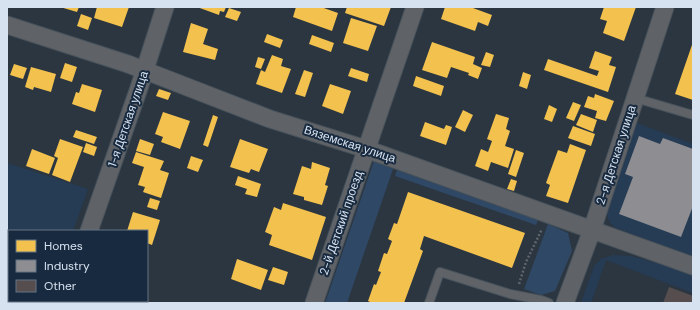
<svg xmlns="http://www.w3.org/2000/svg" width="700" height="310" viewBox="0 0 700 310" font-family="'DM Sans',sans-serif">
	<rect width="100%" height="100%" fill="#2b3641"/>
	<!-- built -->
	<path fill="#263b54" d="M637,123L693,144V257L614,227L609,221L607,214Z
		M7,163L88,189L73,231H9V301H19V303H7Z
		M613,255L631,256L671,267L693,275V293L606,260L591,303H581L594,266L601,259Z"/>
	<!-- green -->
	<path fill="#2f4865" d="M374,161L393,169L347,303H325Z
		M397,170L538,220L536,225L395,176Z
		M548,224L568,233L572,251L555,291L541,295L524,289Z"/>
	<!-- homes -->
	<path fill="#f2c14e" d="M60,7H79L77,12Z
		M97,7H129L122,27L94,18Z
		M197,7H226L224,12L220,11L219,15Z
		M296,7H321L338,13L332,31L293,17Z
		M347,7H391L384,26L345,13Z
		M445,7H474L473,8L492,15L488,26L478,22L475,31L441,19Z
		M604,7H636L624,41L603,33L607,21L600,19Z
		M229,8L241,12L237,21L225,17Z
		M81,14L92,18L88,30L77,26Z
		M351,18L377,26L368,51L343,43Z
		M191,23L208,29L203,44L218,49L215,60L183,52Z
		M267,34L283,40L280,48L264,42Z
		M312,35L334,43L331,52L309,44Z
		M432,42L475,57L473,64L482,68L478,79L468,75L469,73L451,67L447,78L422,70Z
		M693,42V100L675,94Z
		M595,51L612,57L609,65L616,67L608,92L544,70L548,59L597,76L599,71L589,68Z
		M486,52L494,55L490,67L481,65Z
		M272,55L283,59L281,66L291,69L282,93L256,84L261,70L265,72Z
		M258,57L265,59L261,69L255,67Z
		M65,63L77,67L72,82L60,78Z
		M14,64L27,68L23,79L10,75Z
		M31,67L56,74L51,92L34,87L33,90L25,87Z
		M351,68L369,74L367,82L348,76Z
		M304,70L313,73L305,97L295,94Z
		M523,72L531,75L527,89L519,86Z
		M416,76L444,86L441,96L413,86Z
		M82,84L102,90L95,112L72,104L76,92L79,93Z
		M330,84L351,91L343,114L322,106Z
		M159,89L171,93L168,100L156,96Z
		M595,94L614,101L606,121L595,118L597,111L584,107L588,96L594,98Z
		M573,102L581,105L574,121L566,118Z
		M549,105L557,109L552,122L544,119Z
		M463,110L473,115L465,132L455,127Z
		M163,112L190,121L180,149L161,142L163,137L155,134Z
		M496,114L509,118L506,129L510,131L505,146L514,149L508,168L491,162L488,171L475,166L481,149L488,152L492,141L487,139Z
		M581,114L597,120L593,132L576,125Z
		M213,115L218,117L208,147L203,145Z
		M425,122L444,129L446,125L452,127L446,145L420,136Z
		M573,126L595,134L591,146L568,138Z
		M76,130L97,137L94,144L73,137Z
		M60,139L83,147L70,182L52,175L58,158L54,156Z
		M140,139L154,144L150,155L136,151Z
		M240,139L268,149L259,172L251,169L249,173L230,167Z
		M86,143L97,147L94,156L83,152Z
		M570,144L586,150L568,203L546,196L550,185L546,183L558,150L567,153Z
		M32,149L55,158L49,174L26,166Z
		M516,150L524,153L516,177L508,174Z
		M136,152L164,161L160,170L169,173L161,198L143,192L145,187L138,185L144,167L132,163Z
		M191,156L203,160L198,172L187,168Z
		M312,162L330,168L325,185L328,186L322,205L304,200V197L293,194L302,166L311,169Z
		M238,176L261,184L257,197L245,194L247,189L235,185Z
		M511,179L517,181L514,191L507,189Z
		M408,192L525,233L512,268L424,236L420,249L423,251L404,303H370V302L368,301L374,284L376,285L381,272L378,271L384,253L387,254L392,241L388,239L394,223L397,224Z
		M150,198L160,201L157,210L147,207Z
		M283,203L326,217L312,260L269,245L272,235L265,232L274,207L281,210Z
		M133,212L160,220L152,245L147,243V231H127Z
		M237,259L268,270L261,290L231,279Z
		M273,267L288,272L284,285L268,280Z"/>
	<!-- industry -->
	<path fill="#8d8d92" d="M639,136L660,144L663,138L693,149V206L681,237L619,214L633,177L625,174Z"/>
	<!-- building -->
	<path fill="#554d4e" d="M669,287L693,296V303H663Z"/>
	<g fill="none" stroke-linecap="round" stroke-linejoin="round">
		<defs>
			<path id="service" d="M635,98L693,115
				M429,303L440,272L510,294L541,300L549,303"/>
			<path id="minor" d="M7,25L128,64L270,119L366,149L693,266
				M89,231L139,88L165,7
				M64,303L65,301
				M314,303L415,7
				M565,303L592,230L665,7"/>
		</defs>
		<!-- service casing -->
		<use href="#service" stroke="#48525b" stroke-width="10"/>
		<!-- minor casing -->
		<use href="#minor" stroke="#48525b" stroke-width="19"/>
		<!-- path -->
		<path stroke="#5f656b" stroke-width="2.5" stroke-dasharray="2 2" stroke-linecap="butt" d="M519,284L526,262L542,229"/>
		<!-- service -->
		<use href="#service" stroke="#5f6367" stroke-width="8"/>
		<!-- minor -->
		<use href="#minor" stroke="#5f6367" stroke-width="17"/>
	</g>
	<g text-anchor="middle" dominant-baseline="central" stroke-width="4" stroke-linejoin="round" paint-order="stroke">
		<!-- street labels -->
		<g font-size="12" fill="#d7e2f0" stroke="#182a3f">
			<text transform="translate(128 119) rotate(-71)">1-я Детская улица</text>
			<text transform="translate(350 144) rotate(18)">Вяземская улица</text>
			<text transform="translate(616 155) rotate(-72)">2-я Детская улица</text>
			<text transform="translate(341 223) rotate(-71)">2-й Детский проезд</text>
		</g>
	</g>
	<!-- border -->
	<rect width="700" height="310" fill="none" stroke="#d7e2f0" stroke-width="16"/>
	<!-- legend -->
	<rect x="8" y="230" width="140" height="72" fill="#182a3f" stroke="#647486"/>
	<rect x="16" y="240" width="20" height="12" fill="#f2c14e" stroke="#647486"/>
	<text x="44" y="250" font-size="12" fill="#d7e2f0">Homes</text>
	<rect x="16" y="260" width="20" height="12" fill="#8d8d92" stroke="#647486"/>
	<text x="44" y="270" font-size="12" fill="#d7e2f0">Industry</text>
	<rect x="16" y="280" width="20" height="12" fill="#554d4e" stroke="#647486"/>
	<text x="44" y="290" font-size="12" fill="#d7e2f0">Other</text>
</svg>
